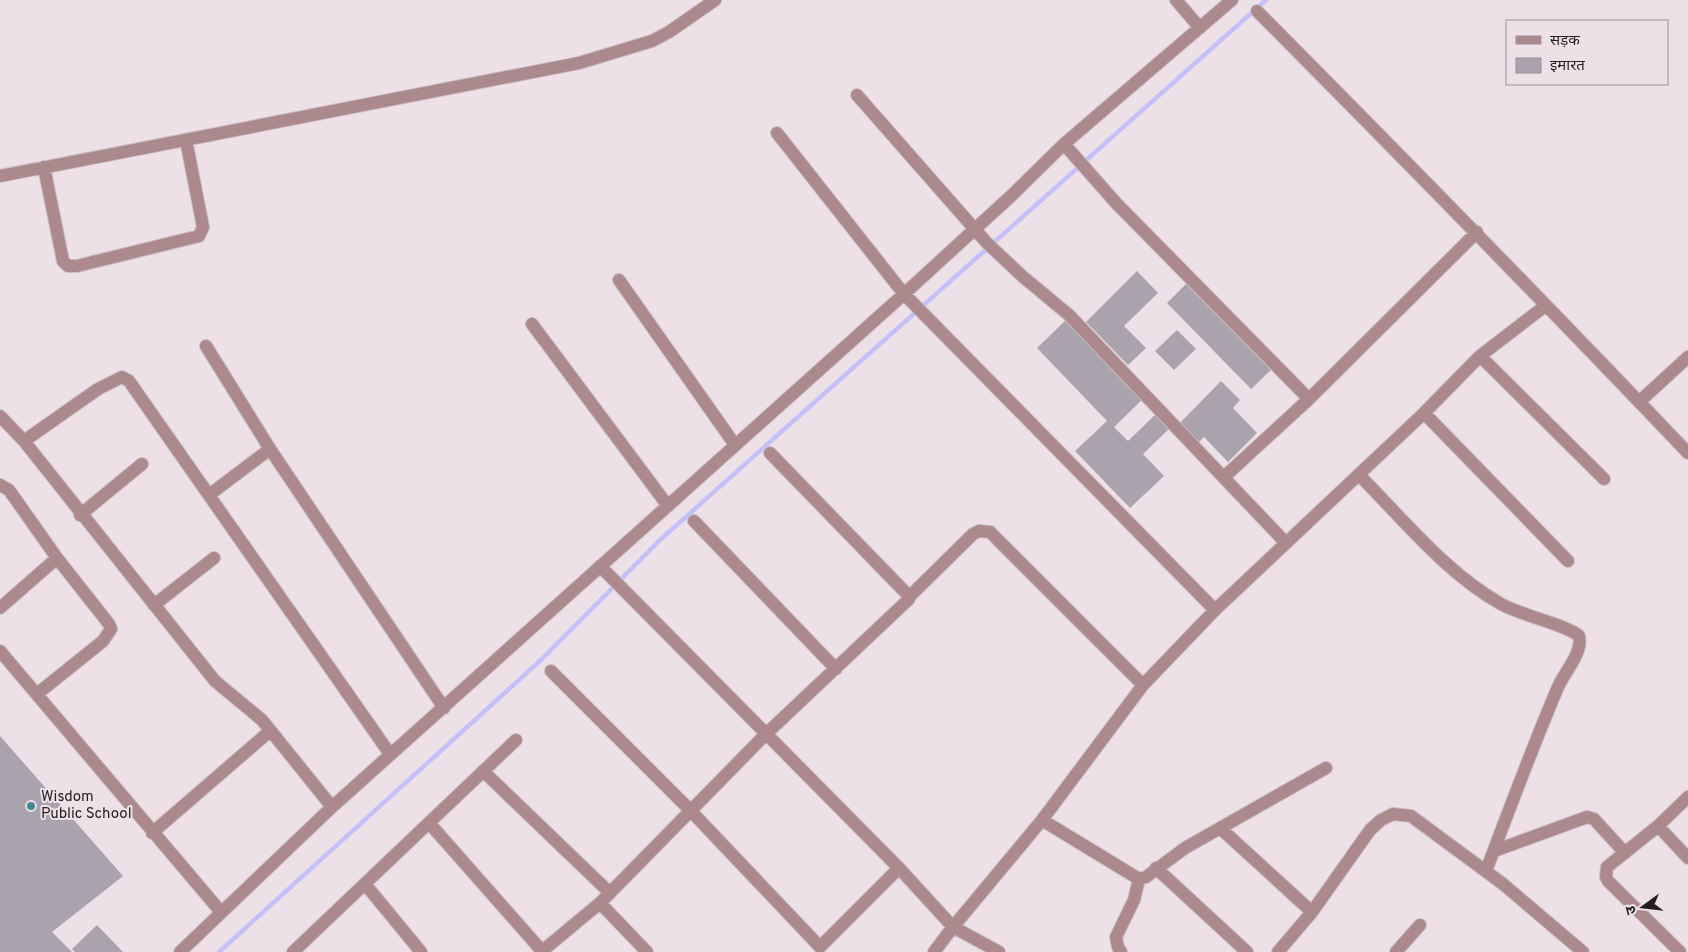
<svg xmlns="http://www.w3.org/2000/svg" width="1688" height="952" viewBox="0 0 1688 952" font-family="Overpass,'Noto Sans Devanagari',sans-serif">
	<rect width="100%" height="100%" fill="#ede0e7"/>
	<g fill="none" stroke-linecap="round" stroke-linejoin="round">
		<!-- stream -->
		<path stroke="#c5c1f8" stroke-width="4.5" d="M219,952L541,660L660,540L1266,0"/>
	</g>
	<!-- building -->
	<path fill="#aaa3ad" d="M1137,271L1158,293L1124,326L1146,348L1128,365L1086,322Z
		M1188,282L1273,368L1251,389L1167,303Z
		M1068,318L1145,397L1114,427L1128,441L1157,413L1171,427L1143,454L1164,476L1130,508L1075,451L1107,421L1037,348Z
		M1177,330L1196,349L1174,370L1155,351Z
		M1221,381L1240,400L1233,408L1257,433L1228,462L1204,437L1197,444L1178,425Z
		M0,736L123,876L52,932L72,952H0Z
		M97,925L123,952H75L72,949Z"/>
	<g fill="none" stroke-linecap="round" stroke-linejoin="round">
		<defs>
			<path id="minor" d="M1176,0L1200,28
				M1257,11C1402,157 1546,304 1688,453
				M857,95L986,242L1022,276L1069,315L1286,543
				M777,133L904,294L1215,610
				M1064,144L1116,203L1309,399
				M44,167L63,261L68,266H77L199,236L203,227L186,140
				M0,176L579,63L652,41L669,32L715,0
				M619,280L735,445
				M532,324L668,506
				M206,346L270,449L209,495
				M1480,356L1604,479
				M1639,402L1688,357
				M1424,413L1568,561
				M0,416L24,441L215,681L262,720L332,807
				M24,441L98,389L122,377L129,381L390,754
				M270,449L444,708
				M1359,475C1403,519 1446,573 1501,604C1520,615 1567,625 1579,636C1583,653 1565,671 1558,687C1532,748 1509,810 1486,871
				M1224,477L1309,399L1477,232
				M0,485L9,490L57,558L109,624L111,629L103,641L37,694
				M80,515L142,464
				M694,521L836,669
				M600,566L899,868L953,927L1042,820L1143,685L1215,610L1424,413L1480,356L1545,306
				M909,597L973,534L979,531L990,532L1143,685
				M154,605L214,558
				M0,608L57,558
				M0,651L221,912
				M551,671L690,810L820,947L899,868
				M483,771L609,892
				M1042,820L1139,879L1146,877L1185,848L1326,768
				M430,824L542,951
				M1658,826L1688,858
				M1220,828L1312,912
				M152,833L270,731
				M1494,851L1587,817L1594,819L1625,853
				M1156,868L1247,952
				M365,884L421,952
				M600,903L647,952
				M180,952L332,807L904,294L1011,196L1064,144L1232,0
				M293,952L516,740
				M541,952L600,903L765,735L909,599L907,594L770,453
				M934,952L953,927L999,952
				M1121,952L1118,947L1116,937L1134,900L1139,879
				M1278,952L1312,912L1370,830L1381,820L1393,814L1411,816L1503,884L1583,952
				M1396,952L1420,925
				M1680,952L1608,881L1606,877L1607,867L1658,826L1688,797"/>
		</defs>
		<!-- minor casing -->
		<use href="#minor" stroke="#c9bdc3" stroke-width="14"/>
		<!-- minor -->
		<use href="#minor" stroke="#ac898d" stroke-width="12"/>
	</g>
	<!-- markers -->
	<circle fill="#418890" stroke="#ede0e7" stroke-width="2" cx="31" cy="806" r="5"/>
	<g text-anchor="middle" dominant-baseline="central" stroke-width="4" stroke-linejoin="round" paint-order="stroke">
		<!-- poi labels -->
		<g font-size="15" fill="#231e21" stroke="#ede0e7" text-anchor="start">
			<text x="41" y="797">Wisdom<tspan x="41" dy="17">Public School</tspan></text>
		</g>
	</g>
	<!-- legend -->
	<rect x="1506" y="20" width="162" height="65" fill="#ede0e7" stroke="#9c9298"/>
	<rect x="1516" y="36" width="25" height="8" fill="#ac898d" stroke="#9c9298"/>
	<text x="1550" y="45" font-size="15" fill="#231e21">सड़क</text>
	<rect x="1516" y="58" width="25" height="15" fill="#aaa3ad" stroke="#9c9298"/>
	<text x="1550" y="70" font-size="15" fill="#231e21">इमारत</text>
	<!-- north arrow -->
	<g transform="translate(1643 907) rotate(255)" stroke="#ede0e7" stroke-width="4" paint-order="stroke">
	<path d="M0-4L9 19L0 12L-9 19Z" fill="#231e21"/>
	<text y="-8" font-size="14" font-weight="bold" text-anchor="middle" fill="#231e21">उ</text>
	</g>
</svg>
